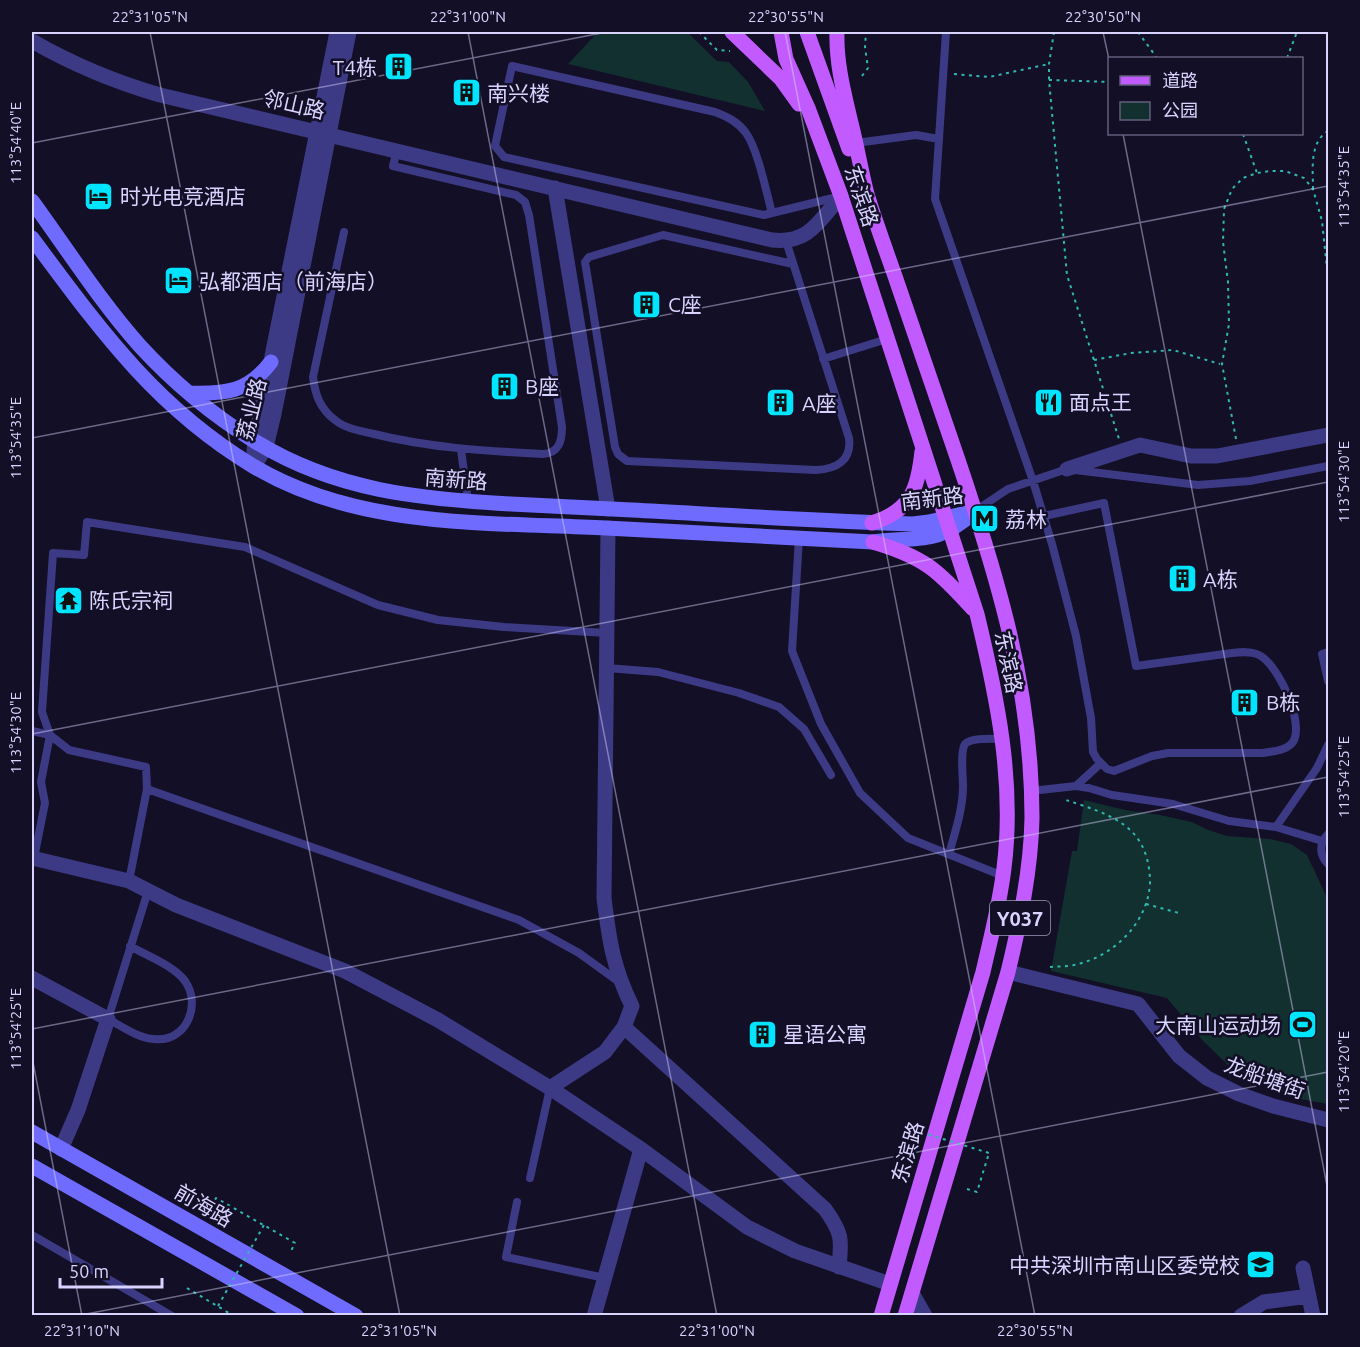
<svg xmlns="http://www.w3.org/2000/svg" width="1360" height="1347" viewBox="0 0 1360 1347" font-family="Ubuntu,'Noto Sans SC',sans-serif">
	<rect width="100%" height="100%" fill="#130f26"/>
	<!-- green -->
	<path fill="#12302f" d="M598,32H687L717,61L729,62L748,82L765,111L568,64Z
		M1084,800L1125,810L1160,815L1192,822L1208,830L1227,836L1270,839L1291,844L1307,855L1328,900V1104L1294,1098L1232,1069L1203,1041L1167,998L1051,971L1072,851H1077Z"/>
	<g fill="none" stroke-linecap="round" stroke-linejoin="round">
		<!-- path -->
		<path stroke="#2fb8b0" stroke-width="2" stroke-dasharray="3 4.5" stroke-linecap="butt" d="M699,32L717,50L730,51
			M1054,32L1049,64V80L1067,275L1119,439
			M1138,32L1157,58
			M1287,58L1297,32
			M954,74L989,77L1049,64
			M862,76L868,68L865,47L866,32
			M1049,80L1110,82
			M1243,134L1257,173
			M1313,189C1313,169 1309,143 1328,131
			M1094,360L1131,353L1173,350L1220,364
			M1236,439L1222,364L1229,324L1228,282L1223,242L1224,209L1232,189L1243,178L1257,173L1270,171H1285L1304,178L1313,189L1322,221L1328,278
			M1146,904L1179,913
			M1050,967C1059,966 1069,967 1078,964C1115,955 1148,922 1150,883C1150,868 1147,852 1138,839C1123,817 1090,808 1066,800
			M901,1169L895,1167L907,1128
			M967,1189L977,1192L989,1153
			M211,1206L216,1198L295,1243L291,1251
			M187,1288L234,1316"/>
		<!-- service -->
		<path stroke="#3d3a85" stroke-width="8" d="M946,32L935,199L1033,481L1052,544L1076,636L1091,718L1093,752L1097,759L1107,769L1114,771L1152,756L1168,753H1263C1273,751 1286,751 1293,742C1305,723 1278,664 1259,655C1251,651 1241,652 1232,653L1136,666L1104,503L1044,516
			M512,66L715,112C728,117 738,122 746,133C758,150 766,191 772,213L764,215L504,157L495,146Z
			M856,143L916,135L939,139
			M772,213L837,197
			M344,232L313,377C315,394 320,409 335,420C346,429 361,431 374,434C430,448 486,451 543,454C559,453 562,441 562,427L529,215L525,202L516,195L393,166L397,150
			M786,241L849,438C852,461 836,469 816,470L627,461L618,454L615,447L585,262L589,257L663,235L793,264
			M823,359L887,339
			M461,450L468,501
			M975,511L1008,489L1067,469L1198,485L1250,481L1328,466
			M799,538L792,651L821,724L860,793L908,838L1003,876
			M1328,652L1322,654L1328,681
			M607,668L658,672L739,693L779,707L804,729L831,775
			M32,731L50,735L69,750L146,767L147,789L519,920L579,953L619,982
			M1076,786L1101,763
			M1031,791L1076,786L1089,788L1112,795L1173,804L1229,821L1276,827L1322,841
			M1276,827L1317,768L1328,745
			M1328,834C1319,843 1319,855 1328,864
			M949,854C955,832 963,809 963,786C963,777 960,751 965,744C972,737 993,739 1002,739
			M34,858L45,803L41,782L50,735L42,712L53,553L84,555L87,522L245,547L378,605L438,620L504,627L607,633
			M129,881L147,789
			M130,946C147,956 173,965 185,981C202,1005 186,1043 154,1039C138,1038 123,1027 108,1019L148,891
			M530,1178L550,1088
			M517,1202L506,1257L605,1278
			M32,1235L172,1316"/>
		<!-- minor -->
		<path stroke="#3d3a85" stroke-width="15" d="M32,41C72,64 115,82 160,95L772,240C809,244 819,221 841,196
			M555,188L608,509
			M254,451L255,441L337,32
			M254,466L266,447L274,414L349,32
			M1067,469L1140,445L1191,456H1217L1328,435
			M608,528L604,898C609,939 613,968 632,1006L624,1027L825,1209C842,1233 842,1238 839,1267
			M32,858L129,881L176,905L345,971L438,1020L550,1088L641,1149L747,1227L795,1251L890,1284
			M1008,972L1138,1004L1179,1056L1207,1078L1239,1094L1273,1106L1328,1120
			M32,978L108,1019L78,1110L61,1149
			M550,1088L605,1052L624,1027
			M1303,1268L1313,1316
			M912,1293L925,1316
			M594,1316L641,1149
			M1241,1316L1264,1302L1309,1296"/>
		<!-- secondary -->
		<path stroke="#6f6bff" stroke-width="15" d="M32,201C67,249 100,301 140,346C173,382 214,416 256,442C336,491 420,499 511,504C552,506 592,508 632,510C725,515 819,521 913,524L929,522L975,511
			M32,238C99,328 154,406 253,466C358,529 487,522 606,528C695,532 784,537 873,542C918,536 937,546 974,512
			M190,393C226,394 248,392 271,362
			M32,1132L356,1316
			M32,1166L297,1316"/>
		<!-- primary -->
		<path stroke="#c25bff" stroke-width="15" d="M732,32L781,79L799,104
			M781,32L786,59L808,108L841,196L977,614C997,697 1015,782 1004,868C1000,903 991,937 983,972L881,1316
			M807,32L849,149
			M837,32C836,63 844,93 851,123C857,146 861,171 867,194C876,224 887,253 897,282C917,340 937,399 957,457C998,578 1032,689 1032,818C1031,870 1020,922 1008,972L905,1316
			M872,523C911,511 918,489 922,451
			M873,542C924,557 938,570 973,609"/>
		<!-- path-bridge -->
		<path stroke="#2fb8b0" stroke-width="2" stroke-dasharray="3 4.5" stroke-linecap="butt" d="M907,1128L989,1153
			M218,1306L264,1225"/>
	</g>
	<!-- ticks -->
	<path fill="none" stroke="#d9d4ff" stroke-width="1.5" stroke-opacity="0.45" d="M150,32L400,1316M468,32L717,1316M785,32L1035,1316M1103,32L1110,64M1123,134L1328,1191M32,143L607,32M32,438L1328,186M32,734L1328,482M32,1029L1328,777M32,1057L82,1316M76,1316L1328,1072"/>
	<!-- icons -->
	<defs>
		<symbol id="building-square" viewBox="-11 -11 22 22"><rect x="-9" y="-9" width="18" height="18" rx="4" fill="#00e5ff" stroke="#130f26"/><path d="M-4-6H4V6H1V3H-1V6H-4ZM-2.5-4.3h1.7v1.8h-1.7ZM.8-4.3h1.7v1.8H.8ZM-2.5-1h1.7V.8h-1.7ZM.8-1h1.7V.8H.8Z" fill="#111"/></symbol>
		<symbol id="hotel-square" viewBox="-11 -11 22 22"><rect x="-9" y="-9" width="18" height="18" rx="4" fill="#00e5ff" stroke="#130f26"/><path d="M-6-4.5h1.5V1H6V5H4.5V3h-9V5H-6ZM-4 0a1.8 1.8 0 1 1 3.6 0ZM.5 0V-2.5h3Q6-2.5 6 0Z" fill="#111"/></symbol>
		<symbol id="restaurant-square" viewBox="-11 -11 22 22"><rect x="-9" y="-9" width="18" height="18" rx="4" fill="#00e5ff" stroke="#130f26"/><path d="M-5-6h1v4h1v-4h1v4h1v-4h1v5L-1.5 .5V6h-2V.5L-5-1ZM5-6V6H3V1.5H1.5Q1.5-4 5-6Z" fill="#111"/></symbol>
		<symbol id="metro-square" viewBox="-11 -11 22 22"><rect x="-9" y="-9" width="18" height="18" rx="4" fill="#00e5ff" stroke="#130f26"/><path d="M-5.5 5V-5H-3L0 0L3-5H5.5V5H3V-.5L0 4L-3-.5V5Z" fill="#111"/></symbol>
		<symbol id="temple-square" viewBox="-11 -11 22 22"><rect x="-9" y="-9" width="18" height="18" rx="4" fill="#00e5ff" stroke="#130f26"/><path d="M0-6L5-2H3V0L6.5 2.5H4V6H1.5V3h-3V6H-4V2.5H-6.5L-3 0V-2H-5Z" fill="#111"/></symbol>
		<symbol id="stadium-square" viewBox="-11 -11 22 22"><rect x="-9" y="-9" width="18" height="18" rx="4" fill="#00e5ff" stroke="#130f26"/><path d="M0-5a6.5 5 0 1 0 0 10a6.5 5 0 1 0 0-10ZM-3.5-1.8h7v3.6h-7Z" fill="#111"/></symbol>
		<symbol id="school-square" viewBox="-11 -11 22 22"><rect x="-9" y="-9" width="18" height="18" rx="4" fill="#00e5ff" stroke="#130f26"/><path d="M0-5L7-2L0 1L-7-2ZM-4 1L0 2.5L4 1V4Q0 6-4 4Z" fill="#111"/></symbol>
	</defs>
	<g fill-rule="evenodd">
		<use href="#building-square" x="382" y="50" width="33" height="33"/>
		<use href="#building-square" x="450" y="76" width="33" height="33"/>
		<use href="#hotel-square" x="82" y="180" width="33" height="33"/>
		<use href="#hotel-square" x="162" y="264" width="33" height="33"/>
		<use href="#building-square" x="630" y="288" width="33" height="33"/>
		<use href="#building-square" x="488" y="370" width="33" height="33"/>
		<use href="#restaurant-square" x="1032" y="386" width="33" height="33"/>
		<use href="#building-square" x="764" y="386" width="33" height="33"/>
		<use href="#metro-square" x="968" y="502" width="33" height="33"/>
		<use href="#building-square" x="1166" y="562" width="33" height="33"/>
		<use href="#temple-square" x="52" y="584" width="33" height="33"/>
		<use href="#building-square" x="1228" y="686" width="33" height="33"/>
		<use href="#stadium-square" x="1286" y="1008" width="33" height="33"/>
		<use href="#building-square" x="746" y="1018" width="33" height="33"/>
		<use href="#school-square" x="1244" y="1248" width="33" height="33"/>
	</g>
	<g text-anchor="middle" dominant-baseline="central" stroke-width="5" stroke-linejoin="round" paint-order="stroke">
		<!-- shield labels -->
		<rect fill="#130f26" stroke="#9e99be" stroke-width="1.5" x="990" y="901" width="60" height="34" rx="4.5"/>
		<g font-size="20" font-weight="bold" fill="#d9d4ff">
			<text x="1020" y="918">Y037</text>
		</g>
		<!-- poi labels -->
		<g font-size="21" fill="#d9d4ff" stroke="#130f26" text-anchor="start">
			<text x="377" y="67" text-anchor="end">T4栋</text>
			<text x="487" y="93">南兴楼</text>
			<text x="120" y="196">时光电竞酒店</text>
			<text x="199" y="281">弘都酒店（前海店）</text>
			<text x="668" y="304">C座</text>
			<text x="525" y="386">B座</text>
			<text x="1069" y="402">面点王</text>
			<text x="802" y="403">A座</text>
			<text x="1005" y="519">荔林</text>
			<text x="1203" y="579">A栋</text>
			<text x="89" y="600">陈氏宗祠</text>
			<text x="1266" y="702">B栋</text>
			<text x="1281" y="1025" text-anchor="end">大南山运动场</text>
			<text x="783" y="1034">星语公寓</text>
			<text x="1240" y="1265" text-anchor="end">中共深圳市南山区委党校</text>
		</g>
		<!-- street labels -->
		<g font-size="21" fill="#d9d4ff" stroke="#130f26">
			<text transform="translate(294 104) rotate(13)">邻山路</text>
			<text transform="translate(862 196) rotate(71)">东滨路</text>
			<text transform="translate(251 409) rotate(-76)">荔业路</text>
			<text transform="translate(456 479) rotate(4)">南新路</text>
			<text transform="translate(932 498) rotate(-7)">南新路</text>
			<text transform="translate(1009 662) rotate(78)">东滨路</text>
			<text transform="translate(1265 1077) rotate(20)">龙船塘街</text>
			<text transform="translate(907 1152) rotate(-73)">东滨路</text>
			<text transform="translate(204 1205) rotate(30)">前海路</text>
		</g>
	</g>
	<!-- border -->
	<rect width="1360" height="1347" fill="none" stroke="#130f26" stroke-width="66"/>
	<!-- legend -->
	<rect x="1108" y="57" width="195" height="78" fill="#130f26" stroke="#625e7d" stroke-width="1.5"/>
	<rect x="1120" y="76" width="30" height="9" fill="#c25bff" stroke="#625e7d" stroke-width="1.5"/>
	<text x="1162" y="87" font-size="18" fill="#d9d4ff">道路</text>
	<rect x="1120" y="102" width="30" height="18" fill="#12302f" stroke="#625e7d" stroke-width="1.5"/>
	<text x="1162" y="117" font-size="18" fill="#d9d4ff">公园</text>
	<!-- scale -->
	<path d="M60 1278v9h102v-9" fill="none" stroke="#d9d4ff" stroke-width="3"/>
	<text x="69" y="1278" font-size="18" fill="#d9d4ff" stroke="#130f26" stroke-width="4.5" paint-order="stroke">50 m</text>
	<rect x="33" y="33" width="1294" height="1281" fill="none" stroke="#d9d4ff" stroke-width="2"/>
	<g font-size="15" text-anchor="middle" fill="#d9d4ff">
		<text x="150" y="22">22°31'05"N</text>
		<text x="468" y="22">22°31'00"N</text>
		<text x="786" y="22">22°30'55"N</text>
		<text x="1103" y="22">22°30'50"N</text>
		<text transform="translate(16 143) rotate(-90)" y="5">113°54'40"E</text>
		<text transform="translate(1344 187) rotate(-90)" y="5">113°54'35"E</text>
		<text transform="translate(16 438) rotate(-90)" y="5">113°54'35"E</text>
		<text transform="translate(1344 482) rotate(-90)" y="5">113°54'30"E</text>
		<text transform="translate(16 733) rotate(-90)" y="5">113°54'30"E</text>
		<text transform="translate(1344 777) rotate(-90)" y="5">113°54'25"E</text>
		<text transform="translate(16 1029) rotate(-90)" y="5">113°54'25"E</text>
		<text transform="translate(1344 1072) rotate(-90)" y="5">113°54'20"E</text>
		<text x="82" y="1336">22°31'10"N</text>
		<text x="399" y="1336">22°31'05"N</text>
		<text x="717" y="1336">22°31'00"N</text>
		<text x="1035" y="1336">22°30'55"N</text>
	</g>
</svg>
